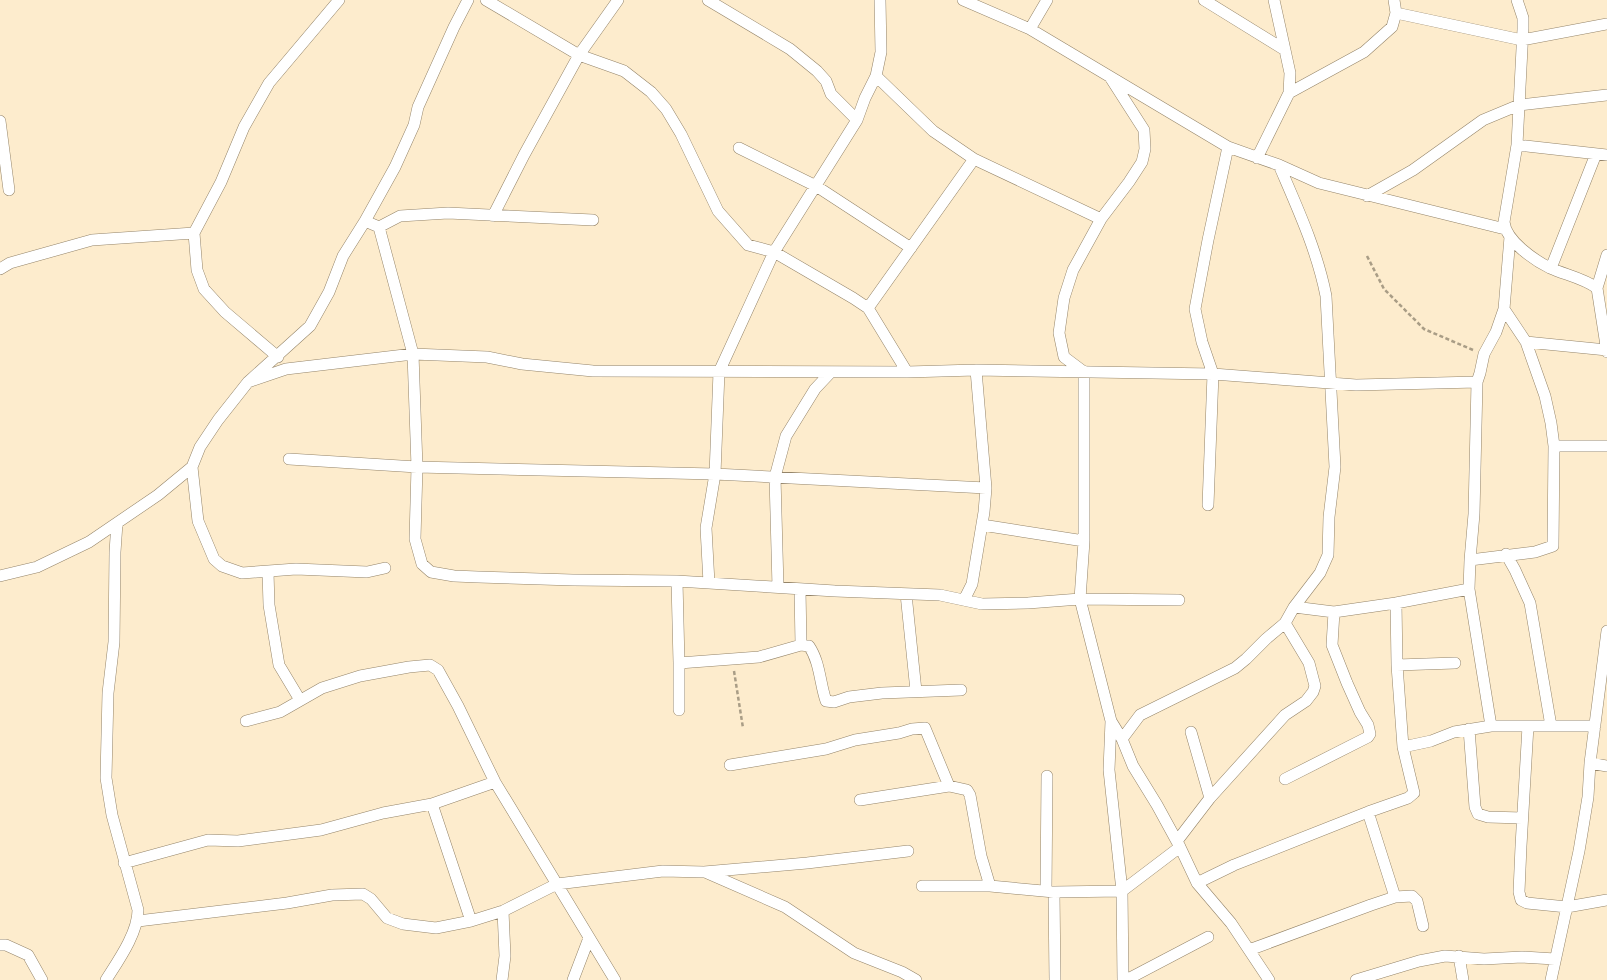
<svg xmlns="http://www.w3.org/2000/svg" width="1607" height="980" viewBox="0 0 1607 980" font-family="'Noto Sans',sans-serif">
	<rect width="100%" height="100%" fill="#fdeccd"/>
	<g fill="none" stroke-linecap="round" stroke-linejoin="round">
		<defs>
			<path id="minor" d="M486,0L579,55L624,71L651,92L666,109L681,134L718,211L748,245L774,252L853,298L868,308L907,372
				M708,0L790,49L817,71L826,81L831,94L857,120
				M963,0L1030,29L1228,147L1279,165L1319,183L1505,229
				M1204,0L1285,50L1290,73L1289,93L1257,158
				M1274,0L1285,50
				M1517,0L1523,18V29L1517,145L1504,222C1506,241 1534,260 1550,268C1566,275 1583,278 1597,288L1607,352
				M1396,13L1522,40L1607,24
				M1030,29L1047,0
				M876,76L933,131L974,159L1101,219
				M1110,77L1144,130L1145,149L1142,162L1129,182L1101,219L1073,270L1064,298L1059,333L1064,357L1084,372V541L1080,599L1111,721L1122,739L1133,766L1157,805L1180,847L1197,883L1231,923L1269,980
				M1289,93L1364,52L1392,27L1396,13L1394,0
				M0,121L9,190
				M1517,145L1607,155
				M739,148L816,186L911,248
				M1367,196L1413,170L1483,120L1519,105L1607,95
				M493,216L524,155L579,55L618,0
				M365,221L379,227L413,354L417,467L415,539L422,564L431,572L454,576L478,577L573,580L677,581L835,591L940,595L982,604L1028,603L1080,599L1179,600
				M379,227L400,216L448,213L593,220
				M1510,237L1504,309L1496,332L1484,354L1480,373L1477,382L1474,514L1470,560L1469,589L1491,726H1551
				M1551,268L1596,154
				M0,269L10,263L92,240L194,233
				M1597,288L1607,255
				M868,308L974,159
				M1526,342L1607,350
				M278,357L225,312L204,289L197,270L194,233L221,182L244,127L269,83L339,0
				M248,382L286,369L413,354L487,357L522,364L593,371L907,372L976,370L1213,374L1356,385L1477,382
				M1554,446H1607
				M289,459L417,467L715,474L986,488
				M192,467L198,521L214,559L222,566L242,573L296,569L367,572L385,568
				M1208,505L1213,374L1202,342L1195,309L1208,240L1228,147
				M982,525L1084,541
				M1506,554L1515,570L1530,603L1551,726H1595
				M1470,560L1535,552L1553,546L1554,446L1551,423L1545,396L1526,342L1504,309
				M268,572L269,605L279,665L300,700
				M0,576L37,567L89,542L158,495L192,467L200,447L218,420L248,382L310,326L329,292L343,256L365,221L395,167L414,125L418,107L454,27L468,0
				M677,581L679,663V710
				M709,583L706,528L715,474L719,372L774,252L857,120L865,98L876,76L881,52L880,0
				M778,587L775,477L786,436L815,389L831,372
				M906,594L916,691
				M964,600L972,584L984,512L986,488L976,370
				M1294,607L1334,612L1396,603L1469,589
				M801,645L809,646C820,662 820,684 826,701L834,702L849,697L882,693L961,690
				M679,663L759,657L801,645L800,589
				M1397,665L1455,663
				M246,721L280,712L322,688L360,676L409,667L430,665L438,670L458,706L495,782L615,980
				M1528,726L1521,846L1519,892L1521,900L1527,903L1567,907L1607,900
				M1469,729L1475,807L1478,814L1488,817L1522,818
				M1191,732L1210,798
				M1122,739L1140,715L1235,668L1246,659L1266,639L1285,623L1294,607L1320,573L1328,555L1329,517L1335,467L1326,296C1317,250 1297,207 1279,165
				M1403,747L1431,741L1454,732L1491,726
				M1590,763L1607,766
				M730,765L826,749L855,740L899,733L912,729L925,728L949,786
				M1285,779L1368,737L1370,734L1368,725L1360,712L1347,683L1332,645L1334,612
				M860,800L949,786L967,790L970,795L981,856L990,886
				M432,804L471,921
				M1368,812L1395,897
				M1177,841L1210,798L1285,715L1306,701L1313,692L1315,686L1309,663L1285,623
				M124,863L208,840L238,841L321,830L383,813L432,804L495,782
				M705,872L785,907L854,953L902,972L916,980
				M1197,883L1234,865L1368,812L1408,798L1414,793L1403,747L1397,665L1396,603
				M922,886H990L1054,892L1122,891L1109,770L1111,721
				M1046,891L1047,776
				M1054,892L1055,980
				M138,921L287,903L332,895L363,894L371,899L387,918L403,924L436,928L471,921L503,911L557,884L663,871L704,872L807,863L908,851
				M0,945H6L28,955L42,980
				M1249,950L1371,905L1395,897L1412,896L1417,901L1423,926
				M1459,956L1463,980
				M106,980C118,961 138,933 138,910L112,815L106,778L108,693L114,642L115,552L117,523
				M502,980L505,956L503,911
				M573,980L589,938
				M1123,980L1122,891L1180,847
				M1126,980L1208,937
				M1356,980L1419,961L1445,956L1484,959L1522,957L1555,959
				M1551,980L1579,851L1588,797L1590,763L1607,631"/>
		</defs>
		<!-- minor casing -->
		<use href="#minor" stroke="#948469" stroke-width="12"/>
		<!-- path -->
		<path stroke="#a99d86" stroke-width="2.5" stroke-dasharray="4 2.5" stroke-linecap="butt" d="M1367,256L1384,289L1424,329L1473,350
			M734,671L743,728"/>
		<!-- minor -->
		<use href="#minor" stroke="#fff" stroke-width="11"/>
	</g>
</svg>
